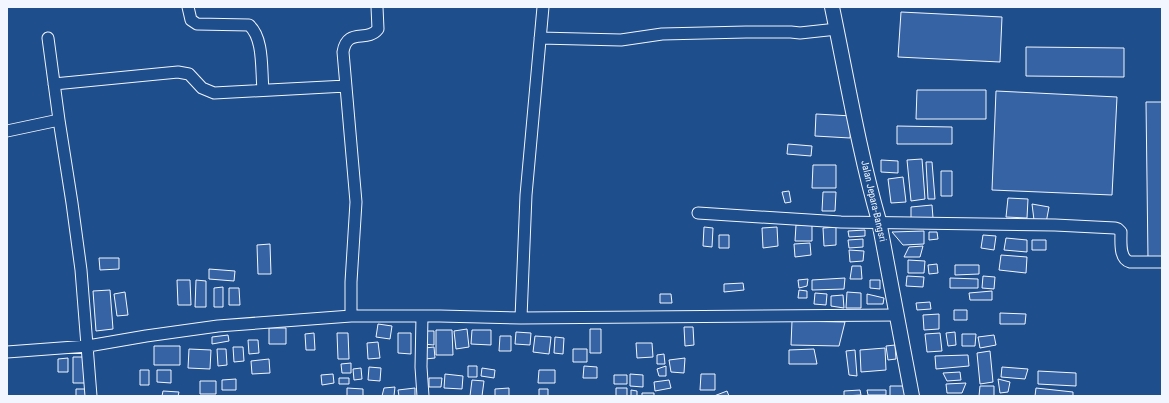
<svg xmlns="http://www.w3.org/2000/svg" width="1169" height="403" viewBox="0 0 1169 403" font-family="'Roboto Condensed',sans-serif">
	<rect width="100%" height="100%" fill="#1f4e8c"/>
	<!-- building -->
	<path fill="#3563a3" stroke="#f2f6ff" d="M901,12L1002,17L1000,62L898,57Z
		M1026,47L1124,48V77L1026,76Z
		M917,90H986V119H916Z
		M996,91L1117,97L1112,195L992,190Z
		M1146,102H1162V259H1148Z
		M816,114L852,116L850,138L815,136Z
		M897,126L952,127V144H897Z
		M788,144L812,146L811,156L787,154Z
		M922,159L925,199L911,201L907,160Z
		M881,160L898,161V173L881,172Z
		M926,162H932L935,199H928Z
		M813,165H836V188H812Z
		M941,171H952V196H941Z
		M903,177L906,202L891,203L888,179Z
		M789,191L791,202L785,203L782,192Z
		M823,192H836L835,211H822Z
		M1008,198L1028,199L1027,218L1006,217Z
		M1032,204L1049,207L1046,223L1034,220Z
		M932,205L933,218L911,220V207Z
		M796,225H812V241H795Z
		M704,227L713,228L712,247L703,246Z
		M777,227L778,246L763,248L762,228Z
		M836,227V245L824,246L823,228Z
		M865,230V236L849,237L848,231Z
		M924,231V244L903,245L892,232Z
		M929,232H937L938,239L929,240Z
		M719,235H729V248H719Z
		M983,235L996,236L994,250L981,248Z
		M1006,238L1027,240V252L1004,250Z
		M863,239V247L849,248L848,240Z
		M1032,240H1046V250H1032Z
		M810,243L811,255L795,257L794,244Z
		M270,244L271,274H258L257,245Z
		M923,246L920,257H904L909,247Z
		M849,250L864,251L863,261L850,262Z
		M1001,255L1027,257L1026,273L999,270Z
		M99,258H119V269L100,270Z
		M908,260L925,261L924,273H908Z
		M937,264L938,273L929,274L928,265Z
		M955,265H979V274L955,275Z
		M852,266H861L862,279H850Z
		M209,269L235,271L234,281L209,279Z
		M907,276L924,277L923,287L906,286Z
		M983,276L995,277L994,289L982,288Z
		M845,278L844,289L812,290V280Z
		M950,278L978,279V288H950Z
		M808,279L807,286L799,288L798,280Z
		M177,280H190L191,305H178Z
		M196,280L206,281V307H195Z
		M870,280H880V289L870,288Z
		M743,283L744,290L724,292V284Z
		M223,287V307H214V288Z
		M229,288H239L240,305H229Z
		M110,290L113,329L96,331L93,291Z
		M799,290L807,291V298H798Z
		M992,291V300H970L969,293Z
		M125,292L128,315L117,316L114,294Z
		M847,292L861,293V308H846Z
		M815,293L827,294L826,305L814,304Z
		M660,294H671L672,303H660Z
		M867,294L884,298L883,304H867Z
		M843,295L844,308L831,306V296Z
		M930,302L931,309L917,310L916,303Z
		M954,310H967V320H954Z
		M1000,313L1026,314L1025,324H1000Z
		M939,314V329L924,330L923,315Z
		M792,321L845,322L839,346L791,345Z
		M378,324L392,326L390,339L376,337Z
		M684,327H693L694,345L685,346Z
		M269,328H286V344H269Z
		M467,329L469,347L456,349L454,331Z
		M590,329H601V353H590Z
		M436,330H452L453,355H436Z
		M472,330H491V345L471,344Z
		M424,331H434V345L423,344Z
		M516,332L531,333L530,345L515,344Z
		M955,332L956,345L948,346L946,333Z
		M314,333L315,350H306L305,334Z
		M337,333H348L349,359H338Z
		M398,333H411V354L398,353Z
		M940,333L942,351L927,352L925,334Z
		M962,334H976L975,346H962Z
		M228,335L229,341L212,344V337Z
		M994,335L996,345L980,348L978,337Z
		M500,336H511V351H499Z
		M535,336L551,337L549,354L533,352Z
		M555,337L564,338L563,354L554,353Z
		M248,340H258L259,353L249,354Z
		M378,342L380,358L368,359L367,343Z
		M636,343H652L653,357L637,358Z
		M895,345L896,359L888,360L886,346Z
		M154,346H180V365H154Z
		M233,347H243L244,361L234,362Z
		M434,347L435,358L425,359V348Z
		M885,348L886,370L861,372L860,350Z
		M189,349L211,350L210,369L188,368Z
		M217,349H226L227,365L218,366Z
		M573,349H587V362H573Z
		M814,349L817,364H789V350Z
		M855,350L857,376L849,375L846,351Z
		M990,351L993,382L980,384L977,353Z
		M664,354L665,364H657V355Z
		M968,355L969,366L936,369L935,356Z
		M73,357H84L85,383H73Z
		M68,358V372H58V359Z
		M685,358L684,373L671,372L669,360Z
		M269,359L270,373L252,374L251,361Z
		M351,363V373H342L341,364Z
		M468,366H477V377H468Z
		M584,366L597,367V378H583Z
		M666,366V376H659L657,369Z
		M369,367L381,368L380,381L368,380Z
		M1002,367L1028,369L1025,379L1001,377Z
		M361,368L362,379L354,380L353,369Z
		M482,368L495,370L494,378L481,376Z
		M140,370H149V385H140Z
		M157,370H171V383L157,382Z
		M539,370H555V383H538Z
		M1038,371L1076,373V386L1038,384Z
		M960,372L961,380L947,381L943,373Z
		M333,374L334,383L322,385L321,375Z
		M445,374L463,376L462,389L444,388Z
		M630,374L643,375V387L630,386Z
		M701,374H715V390H700Z
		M614,375H627V384H614Z
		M339,378H349V384H339Z
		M429,378H442L441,387H429Z
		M236,379V390H222V380Z
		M998,379L1010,382L1008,392L1000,393Z
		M472,380L484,381L482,396H470Z
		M669,380L671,388L655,391L654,382Z
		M200,381H216V394H200Z
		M966,383L962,393H947L946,384Z
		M890,386H906L907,396H890Z
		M980,386H994V396H979Z
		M395,387L394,396H382L384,388Z
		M347,388L363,389V396H347Z
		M415,388V396H399L398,390Z
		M509,388V396H495V389Z
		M616,388H627V396H616Z
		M1036,388L1073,392V396H1035Z
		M76,389H87V396H76Z
		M539,389H548V396H539Z
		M631,390L637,391V396H631Z
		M860,390L861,395L844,396V391Z
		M867,390H886V395H868Z
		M163,391L179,392L178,396H162Z
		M727,391L729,396H714Z
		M642,393H654V396H642Z"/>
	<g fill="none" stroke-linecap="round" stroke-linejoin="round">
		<defs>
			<path id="minor" d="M188,7L191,20L197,24L249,25C264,38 261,70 263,89
				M48,38L59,120L72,203L81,270L91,396
				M540,38L621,40L662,34L746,32H791L800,33L837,29
				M54,84L178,72L189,74L202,88L214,93L346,86
				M7,131L59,120
				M698,213L841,222L1055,225L1115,228L1118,229L1121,232C1121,242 1119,259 1130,262H1162
				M351,316V282L356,202L343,52C347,27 367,43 378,29L377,7
				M422,316L421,367L423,396
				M521,318L526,195L543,7
				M7,352L88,346L146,336L218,326L351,316H440L521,318L897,315"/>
			<path id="major" d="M832,7C847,79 859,151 879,221L912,396"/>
		</defs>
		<!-- minor casing -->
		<use href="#minor" stroke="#f2f6ff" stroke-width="13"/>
		<!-- major casing -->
		<use href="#major" stroke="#f2f6ff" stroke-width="16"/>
		<!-- minor -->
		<use href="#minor" stroke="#1f4e8c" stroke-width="11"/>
		<!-- major -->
		<use href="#major" stroke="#1f4e8c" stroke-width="14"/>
	</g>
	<g text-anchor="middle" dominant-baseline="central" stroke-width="3" stroke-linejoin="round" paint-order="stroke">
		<!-- street labels -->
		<g font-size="10" fill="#f2f6ff" stroke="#1f4e8c">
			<text transform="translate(874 201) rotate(77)">Jalan Jepara-Bangsri</text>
		</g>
	</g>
	<!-- border -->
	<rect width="1169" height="403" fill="none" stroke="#f2f6ff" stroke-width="16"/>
</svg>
